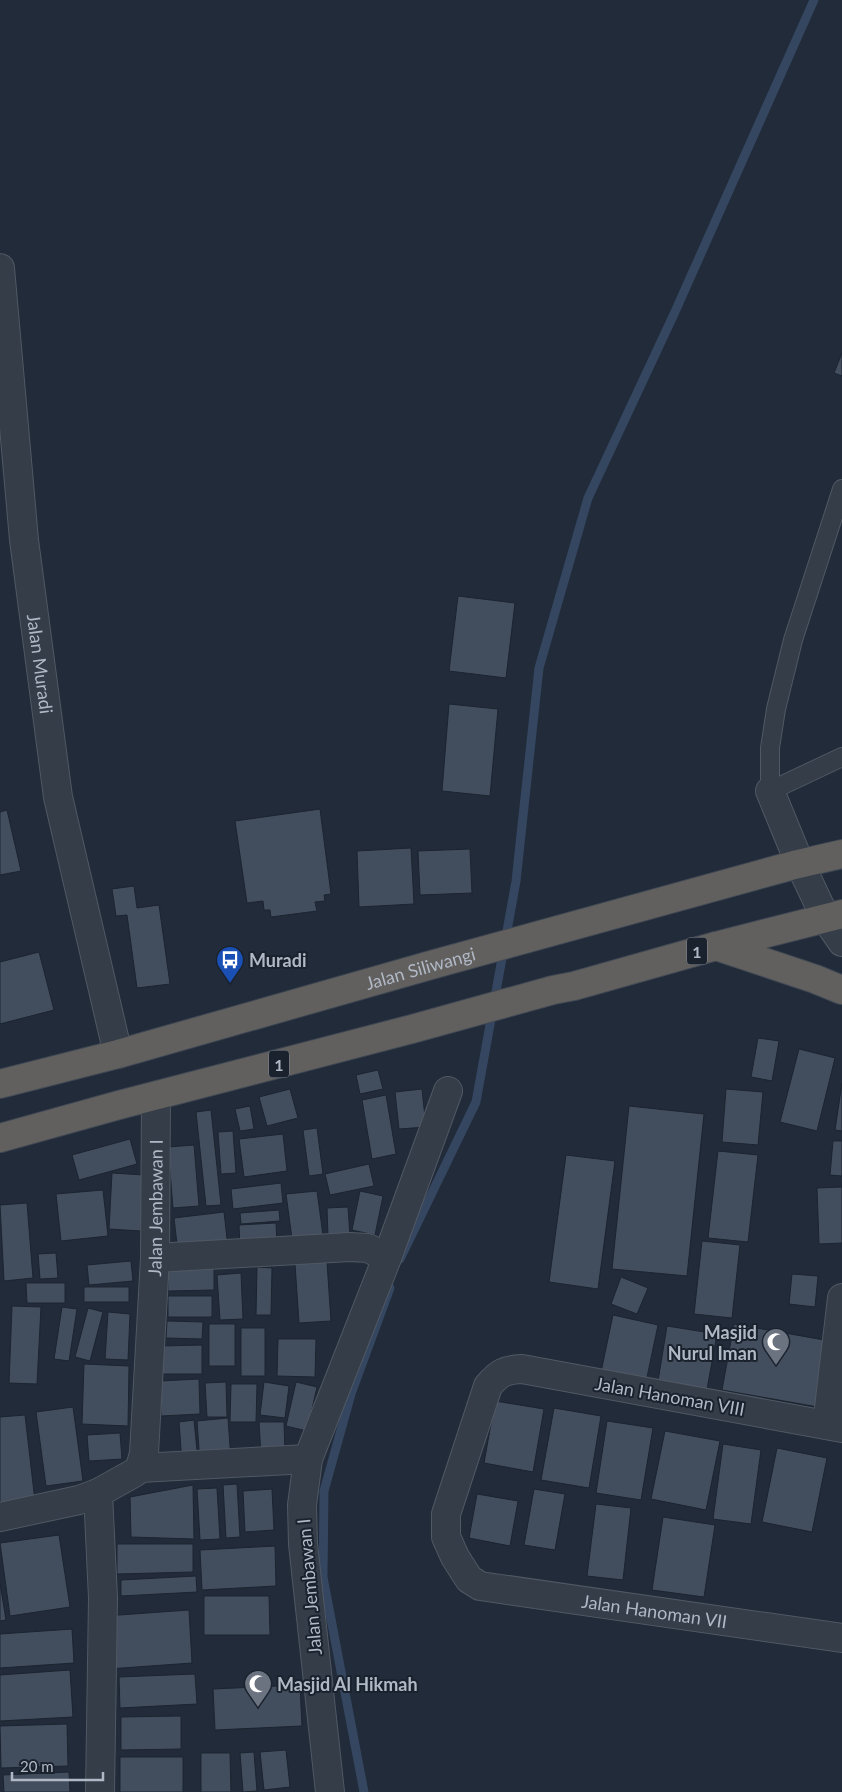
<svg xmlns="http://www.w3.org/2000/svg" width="842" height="1792" viewBox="0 0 842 1792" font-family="Lato,sans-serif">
	<rect width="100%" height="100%" fill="#212b39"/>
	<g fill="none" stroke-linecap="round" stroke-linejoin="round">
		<!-- stream -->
		<path stroke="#354660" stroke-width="9" d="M400,1259L476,1102L516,881L539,668L588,498L674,314L814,0
			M364,1792L323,1577L324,1491L351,1394L390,1288"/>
	</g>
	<!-- building -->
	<path fill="#424e5e" stroke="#1c2430" d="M842,353V376L834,373Z
		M458,596L515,603L506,678L449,671Z
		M449,704L498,709L490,796L442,791Z
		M320,809L331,894L324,895L325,901L315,902L317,911L271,917L270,910H264L263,901L247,903L235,821Z
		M7,810L21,871L0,875V812Z
		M411,848L414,904L359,907L357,851Z
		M470,849L472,893L420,895L418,851Z
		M134,886L137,908L159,905L170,984L137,988L127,915L116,916L112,889Z
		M39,952L54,1010L0,1024V962Z
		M758,1038L779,1041L772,1081L751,1077Z
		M799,1049L835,1058L817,1131L780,1122Z
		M378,1070L383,1089L360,1094L356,1075Z
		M842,1083V1131L835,1130Z
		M290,1089L298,1118L267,1126L259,1097Z
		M422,1089L426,1127L399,1129L395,1092Z
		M726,1089L763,1092L758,1145L722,1142Z
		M386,1095L396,1154L372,1159L362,1100Z
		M250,1106L254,1129L240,1131L235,1109Z
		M629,1106L704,1114L687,1276L612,1269Z
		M211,1110L221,1205L206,1206L196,1112Z
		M317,1128L323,1174L309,1176L303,1130Z
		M233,1131L236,1173L221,1174L218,1132Z
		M283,1134L287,1171L244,1177L239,1139Z
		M130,1139L137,1164L79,1180L72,1155Z
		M833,1141H842V1176L830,1175Z
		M194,1145L199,1206L173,1208L168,1147Z
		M718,1151L758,1155L748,1242L708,1238Z
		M566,1155L615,1161L598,1289L549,1282Z
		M369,1164L374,1186L330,1195L325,1174Z
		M112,1173L144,1175L141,1231L109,1229Z
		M281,1183L283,1203L233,1209L231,1189Z
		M842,1187V1243L819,1244L817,1188Z
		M103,1190L108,1236L61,1241L56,1194Z
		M317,1191L323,1235L292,1239L286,1194Z
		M360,1191L383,1196L375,1235L352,1230Z
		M27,1203L33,1278L4,1281L0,1205Z
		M348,1207L350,1236L328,1237L327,1208Z
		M279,1210L280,1221L241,1224L240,1213Z
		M224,1212L228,1247L178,1253L174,1218Z
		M276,1223L277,1245L240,1247L239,1225Z
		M702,1241L740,1245L732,1318L694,1314Z
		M56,1253L58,1278L40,1279L38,1254Z
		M131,1261L133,1281L89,1285L87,1265Z
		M327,1262L331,1321L299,1323L295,1264Z
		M257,1267L272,1268L271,1315H256Z
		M168,1268H214V1290L168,1291Z
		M241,1273L243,1319L220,1320L217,1275Z
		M792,1274L818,1276L815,1307L789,1304Z
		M621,1277L648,1288L637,1314L611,1304Z
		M26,1283H65V1303H27Z
		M84,1287H129V1302H84Z
		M168,1296H212V1317H168Z
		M12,1306L41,1307L37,1384L9,1383Z
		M62,1307L77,1309L69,1361L54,1359Z
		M88,1308L103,1312L90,1361L75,1357Z
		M108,1312L130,1314L128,1360L105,1359Z
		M613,1315L658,1325L646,1382L601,1372Z
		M167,1321L203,1322L202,1339L166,1338Z
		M209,1324H235V1366H209Z
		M734,1324L830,1341L818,1407L722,1390Z
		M667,1326L717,1334L706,1395L657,1387Z
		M241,1328H265V1376H241Z
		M278,1339H316L315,1377L277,1376Z
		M202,1345V1374H161V1346Z
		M84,1364L129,1366L128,1426L82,1424Z
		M199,1379L200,1414L161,1416L160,1381Z
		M226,1382L227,1417H207L205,1383Z
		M264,1382L289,1386L285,1418L260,1415Z
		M296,1382L317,1387L307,1431L286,1426Z
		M231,1384H257L256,1422H230Z
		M495,1401L544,1409L533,1472L484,1463Z
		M73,1407L83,1481L46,1486L36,1412Z
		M554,1408L601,1416L589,1488L541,1480Z
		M25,1415L35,1501L0,1505V1417Z
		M228,1418L231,1460L200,1463L197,1421Z
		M194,1420L198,1461L182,1462L179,1422Z
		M607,1421L653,1428L641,1500L596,1493Z
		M259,1422H284L285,1455L261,1456Z
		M665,1431L720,1441L706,1510L651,1499Z
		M120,1433L122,1459L89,1461L87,1435Z
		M723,1444L761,1450L751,1524L713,1519Z
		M777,1448L827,1458L812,1532L762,1522Z
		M237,1484L240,1537L226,1538L223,1485Z
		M193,1485L194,1539L131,1537L130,1497Z
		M217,1488L220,1539L200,1540L197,1489Z
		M272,1489L274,1530L245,1532L243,1491Z
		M534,1489L565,1494L555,1550L524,1545Z
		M477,1494L518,1501L510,1546L469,1538Z
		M596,1504L631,1508L623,1580L587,1576Z
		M663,1517L715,1525L704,1597L652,1590Z
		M59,1535L70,1607L10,1616L0,1543Z
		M117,1544H193V1572L117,1574Z
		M275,1546L276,1586L202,1590L200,1550Z
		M196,1576L197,1592L121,1596V1580Z
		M0,1583L6,1620L0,1621Z
		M204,1596H269L270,1635H204Z
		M189,1610L192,1663L108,1669L105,1616Z
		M72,1629L74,1663L0,1668V1634Z
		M70,1670L73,1717L0,1721V1675Z
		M195,1674L197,1704L120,1708L119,1677Z
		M300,1685L302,1726L215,1730L213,1689Z
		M181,1716V1749L121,1750V1717Z
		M67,1724L68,1766L1,1768L0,1726Z
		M286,1750L290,1787L264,1790L260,1752Z
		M254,1752L257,1791L243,1792L240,1753Z
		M201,1753H230L231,1792H201Z
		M120,1757H183V1792H120Z
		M69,1772L70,1792H4L3,1775Z"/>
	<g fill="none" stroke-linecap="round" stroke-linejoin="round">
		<defs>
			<path id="service" d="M842,489L793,640L776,709L770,748V791L842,757"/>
			<g id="minor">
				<path d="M770,791L800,864"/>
				<path d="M155,1258L350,1247L368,1248L387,1258"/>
				<path d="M827,1425L842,1298"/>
				<path id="s1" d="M842,1428L522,1369C504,1370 499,1373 488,1386L446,1514V1537L455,1557L469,1579L480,1586L842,1638"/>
				<path d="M140,1468L308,1459"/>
				<path d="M98,1493L103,1598L100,1792"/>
				<path id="s2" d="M0,1517L79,1500L98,1493L134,1473L140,1468L144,1453L155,1258L156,1096"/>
				<path d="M330,1792L303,1544L302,1505L308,1459L387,1258L448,1091"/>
			</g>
			<g id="tertiary">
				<path id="s3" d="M0,268L24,540L58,797L118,1054"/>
				<path d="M800,864L825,917L842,942"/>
			</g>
			<g id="trunk">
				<path d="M716,946L815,979L842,990"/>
				<path id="s4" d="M0,1084L118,1054L431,965L794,865L842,854"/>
				<path d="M0,1138L119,1105L412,1029L553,990L574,986L716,946L842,914"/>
			</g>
		</defs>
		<!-- service casing -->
		<use href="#service" stroke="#505864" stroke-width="20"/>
		<!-- minor casing -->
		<use href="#minor" stroke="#505864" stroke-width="30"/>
		<!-- tertiary casing -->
		<use href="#tertiary" stroke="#505864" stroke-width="30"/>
		<!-- trunk casing -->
		<use href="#trunk" stroke="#404854" stroke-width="30"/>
		<!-- service -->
		<use href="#service" stroke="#353d49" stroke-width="18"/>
		<!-- minor -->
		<use href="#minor" stroke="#353d49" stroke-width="28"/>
		<!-- tertiary -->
		<use href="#tertiary" stroke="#353d49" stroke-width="28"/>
		<!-- trunk -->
		<use href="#trunk" stroke="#61605e" stroke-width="28"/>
	</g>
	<!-- icons -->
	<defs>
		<symbol id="bus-pin" viewBox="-11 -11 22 30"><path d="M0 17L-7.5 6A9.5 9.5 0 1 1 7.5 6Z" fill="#1a4fb4" stroke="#1a222e"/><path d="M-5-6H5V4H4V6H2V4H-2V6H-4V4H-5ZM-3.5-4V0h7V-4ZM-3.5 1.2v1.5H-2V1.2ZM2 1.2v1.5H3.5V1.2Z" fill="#fff"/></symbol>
		<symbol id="mosque-pin" viewBox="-11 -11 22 30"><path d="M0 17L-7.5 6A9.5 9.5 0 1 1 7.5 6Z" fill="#6b7280" stroke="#1a222e"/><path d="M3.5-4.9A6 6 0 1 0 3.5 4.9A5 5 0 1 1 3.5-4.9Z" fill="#fff"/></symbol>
	</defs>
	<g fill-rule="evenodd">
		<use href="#bus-pin" x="214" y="944" width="32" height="43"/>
		<use href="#mosque-pin" x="760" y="1326" width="32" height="43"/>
		<use href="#mosque-pin" x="242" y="1668" width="32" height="43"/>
	</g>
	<g text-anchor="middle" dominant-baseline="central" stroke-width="4" stroke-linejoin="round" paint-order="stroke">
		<!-- shield labels -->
		<g fill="#1a222e" stroke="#838b98" stroke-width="1">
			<rect x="687" y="937.5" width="20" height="27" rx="4"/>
			<rect x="269" y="1050.5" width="20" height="27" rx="4"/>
		</g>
		<g font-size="16" font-weight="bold" fill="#b0b8c6">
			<text x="697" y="951">1</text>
			<text x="279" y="1064">1</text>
		</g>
		<!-- street labels -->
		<g font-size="18" fill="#b0b8c6" stroke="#1a222e">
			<text stroke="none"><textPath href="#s3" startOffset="398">Jalan Muradi</textPath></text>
			<text stroke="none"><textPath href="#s4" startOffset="436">Jalan Siliwangi</textPath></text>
			<text stroke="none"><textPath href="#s2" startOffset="411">Jalan Jembawan I</textPath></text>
			<text transform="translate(670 1396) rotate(10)">Jalan Hanoman VIII</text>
			<text transform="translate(309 1587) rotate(-95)">Jalan Jembawan I</text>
			<text stroke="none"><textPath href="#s1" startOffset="760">Jalan Hanoman VII</textPath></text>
		</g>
		<!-- poi labels -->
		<g font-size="18" font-weight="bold" fill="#b0b8c6" stroke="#1a222e" text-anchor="start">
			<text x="249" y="960">Muradi</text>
			<text x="757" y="1332" text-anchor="end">Masjid<tspan x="757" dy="21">Nurul Iman</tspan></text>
			<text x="277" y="1684">Masjid Al Hikmah</text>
		</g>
	</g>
	<!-- scale -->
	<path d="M12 1772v8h91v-8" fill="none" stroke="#b0b8c6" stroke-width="2.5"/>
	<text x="20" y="1772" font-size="15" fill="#b0b8c6" stroke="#1a222e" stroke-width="4" paint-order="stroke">20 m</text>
</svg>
